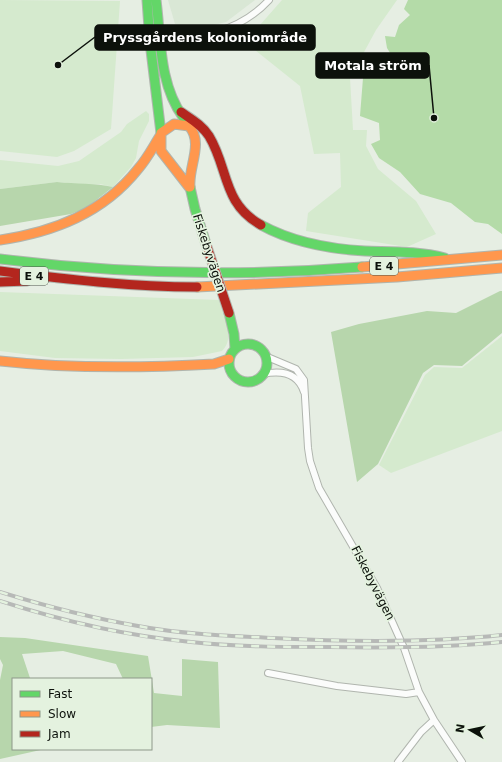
<svg xmlns="http://www.w3.org/2000/svg" width="502" height="762" viewBox="0 0 502 762" font-family="'DejaVu Sans',sans-serif">
	<rect width="100%" height="100%" fill="#e6eee3"/>
	<!-- built -->
	<path fill="#d9e7d5" d="M168,0H255L226,22L210,26H185L175,24Z"/>
	<!-- green -->
	<path fill="#d5eace" d="M0,0L120,1L111,129L74,151L57,157L0,151Z
		M282,0H397L376,30L350,78L353,130H367L366,146L378,169L416,201L436,234L407,247L306,231L308,213L341,187L340,153L314,154L300,86L245,42Z
		M146,111L149,114V121L139,141L136,158L131,167L113,187L100,184L87,185L57,182L0,189V160L58,166L79,161L121,132L127,124Z
		M0,292L219,300C223,315 236,338 222,351L193,357L121,359L55,358L0,351Z
		M502,336V431L391,473L379,465L425,375L434,367L462,368Z"/>
	<!-- forest -->
	<path fill="#b7d6ac" d="M57,182C76,184 95,183 113,187L86,208L71,214L0,226V189Z
		M500,291H502V333L462,366L434,365L423,373L378,464L357,482L331,332L359,324L427,311L456,313Z
		M0,637L25,638L148,656L154,693L182,696V659L218,662L220,728L167,725L151,727V679H123L116,664L63,651L22,654L30,678L32,679H13V749H45L0,759V680L3,665L0,659Z"/>
	<!-- water -->
	<path fill="#b4dba8" d="M408,0H502V234L488,224L475,222L451,203L420,194L400,172L379,158L371,144L380,140L379,123L360,116L363,78L382,68L392,56L387,48L385,36L395,37L399,25L410,15L404,9Z"/>
	<g fill="none" stroke-linecap="round" stroke-linejoin="round">
		<defs>
			<path id="street" d="M150,42C194,38 237,35 269,0
				M265,356L296,369L304,380L308,448L310,461L319,488L377,588L404,648L419,692L434,720L462,762
				M263,374C282,370 298,373 304,392
				M268,673L337,686L406,694L419,692
				M398,762L421,732L434,720"/>
			<path id="fast" d="M147,0L150,42L161,133
				M156,0C161,39 159,84 183,117
				M190,187L195,209L206,244
				M261,225C292,242 330,249 365,251C392,252 418,251 445,258
				M0,259C121,274 240,277 362,267
				M229,313L234,334L235,349
				M229 363a19 19 0 1 1 38 0a19 19 0 1 1-38 0Z"/>
			<path id="slow" d="M189,187L161,151V133L174,124L189,126C204,143 188,167 190,187
				M0,240C54,232 103,213 138,169C147,159 153,147 160,136
				M362,267L502,255
				M197,287L397,277L502,268
				M0,361C71,369 142,368 214,364L229,359"/>
			<path id="jam" d="M181,112C191,119 202,125 209,136C229,169 222,203 261,225
				M0,271C65,279 131,287 197,287
				M0,282L27,281"/>
		</defs>
		<!-- street casing -->
		<use href="#street" stroke="#b0b5ae" stroke-width="8"/>
		<!-- fast casing -->
		<use href="#fast" stroke="#b0b5ae" stroke-width="11"/>
		<!-- slow casing -->
		<use href="#slow" stroke="#b0b5ae" stroke-width="11"/>
		<!-- jam casing -->
		<use href="#jam" stroke="#b0b5ae" stroke-width="11"/>
		<!-- street -->
		<use href="#street" stroke="#fbfcfb" stroke-width="6"/>
		<!-- fast -->
		<use href="#fast" stroke="#63d668" stroke-width="9"/>
		<!-- slow -->
		<use href="#slow" stroke="#ff974d" stroke-width="9"/>
		<!-- jam -->
		<use href="#jam" stroke="#b3261e" stroke-width="9"/>
		<defs>
			<path id="rail" d="M0,592C45,606 91,618 138,626C180,634 230,636 273,638C349,642 426,643 502,635
				M0,601C62,621 126,636 191,642C238,647 284,647 330,647C388,648 445,648 502,642"/>
		</defs>
		<!-- rail casing -->
		<use href="#rail" stroke="#b7b9b7" stroke-width="4"/>
		<!-- rail -->
		<use href="#rail" stroke="#e4f2df" stroke-width="2.5" stroke-dasharray="8" stroke-linecap="butt"/>
		<defs>
			<path id="jam-bridge" d="M206,244L229,313"/>
		</defs>
		<!-- jam-bridge casing -->
		<use href="#jam-bridge" stroke="#b0b5ae" stroke-width="11" stroke-linecap="butt"/>
		<!-- jam-bridge -->
		<use href="#jam-bridge" stroke="#b3261e" stroke-width="9"/>
	</g>
	<g text-anchor="middle" dominant-baseline="central" stroke-width="3.5" stroke-linejoin="round" paint-order="stroke">
		<!-- shield labels -->
		<g fill="#e4f2df" stroke="#4d544b" stroke-width="1">
			<rect x="370" y="257" width="28" height="18" rx="3"/>
			<rect x="20" y="267" width="28" height="18" rx="3"/>
		</g>
		<g font-size="11" font-weight="bold" fill="#0c110b">
			<text x="384" y="266">E 4</text>
			<text x="34" y="276">E 4</text>
		</g>
		<!-- street labels -->
		<g font-size="12" fill="#0c110b" stroke="#e4f2df">
			<text transform="translate(209 253) rotate(72)">Fiskebyvägen</text>
			<text transform="translate(373 583) rotate(63)">Fiskebyvägen</text>
		</g>
	</g>
	<!-- callouts -->
	<path fill="none" stroke="#0c110b" stroke-width="1.5" d="M58 65L95 37M434 118L429 65"/>
	<g fill="#0c110b" stroke="#e4f2df" stroke-width="1.5">
		<circle cx="58" cy="65" r="4"/>
		<circle cx="434" cy="118" r="4"/>
	</g>
	<g fill="#0c110b" stroke="#0c110b" stroke-width="1.5">
		<rect x="95" y="25" width="220" height="25" rx="4"/>
		<rect x="316" y="53" width="113" height="25" rx="4"/>
	</g>
	<g font-size="13" text-anchor="middle" font-weight="bold" fill="#fff">
		<text x="205" y="42">Pryssgårdens koloniområde</text>
		<text x="373" y="70">Motala ström</text>
	</g>
	<!-- legend -->
	<rect x="12" y="678" width="140" height="72" fill="#e4f2df" stroke="#8e988a"/>
	<rect x="20" y="691" width="20" height="6" fill="#63d668" stroke="#8e988a"/>
	<text x="48" y="698" font-size="12" fill="#0c110b">Fast</text>
	<rect x="20" y="711" width="20" height="6" fill="#ff974d" stroke="#8e988a"/>
	<text x="48" y="718" font-size="12" fill="#0c110b">Slow</text>
	<rect x="20" y="731" width="20" height="6" fill="#b3261e" stroke="#8e988a"/>
	<text x="48" y="738" font-size="12" fill="#0c110b">Jam</text>
	<!-- north arrow -->
	<g transform="translate(470 730) rotate(279)" stroke="#e4f2df" stroke-width="3" paint-order="stroke">
	<path d="M0-3L7 15L0 10L-7 15Z" fill="#0c110b"/>
	<text y="-6" font-size="11" font-weight="bold" text-anchor="middle" fill="#0c110b">N</text>
	</g>
</svg>
